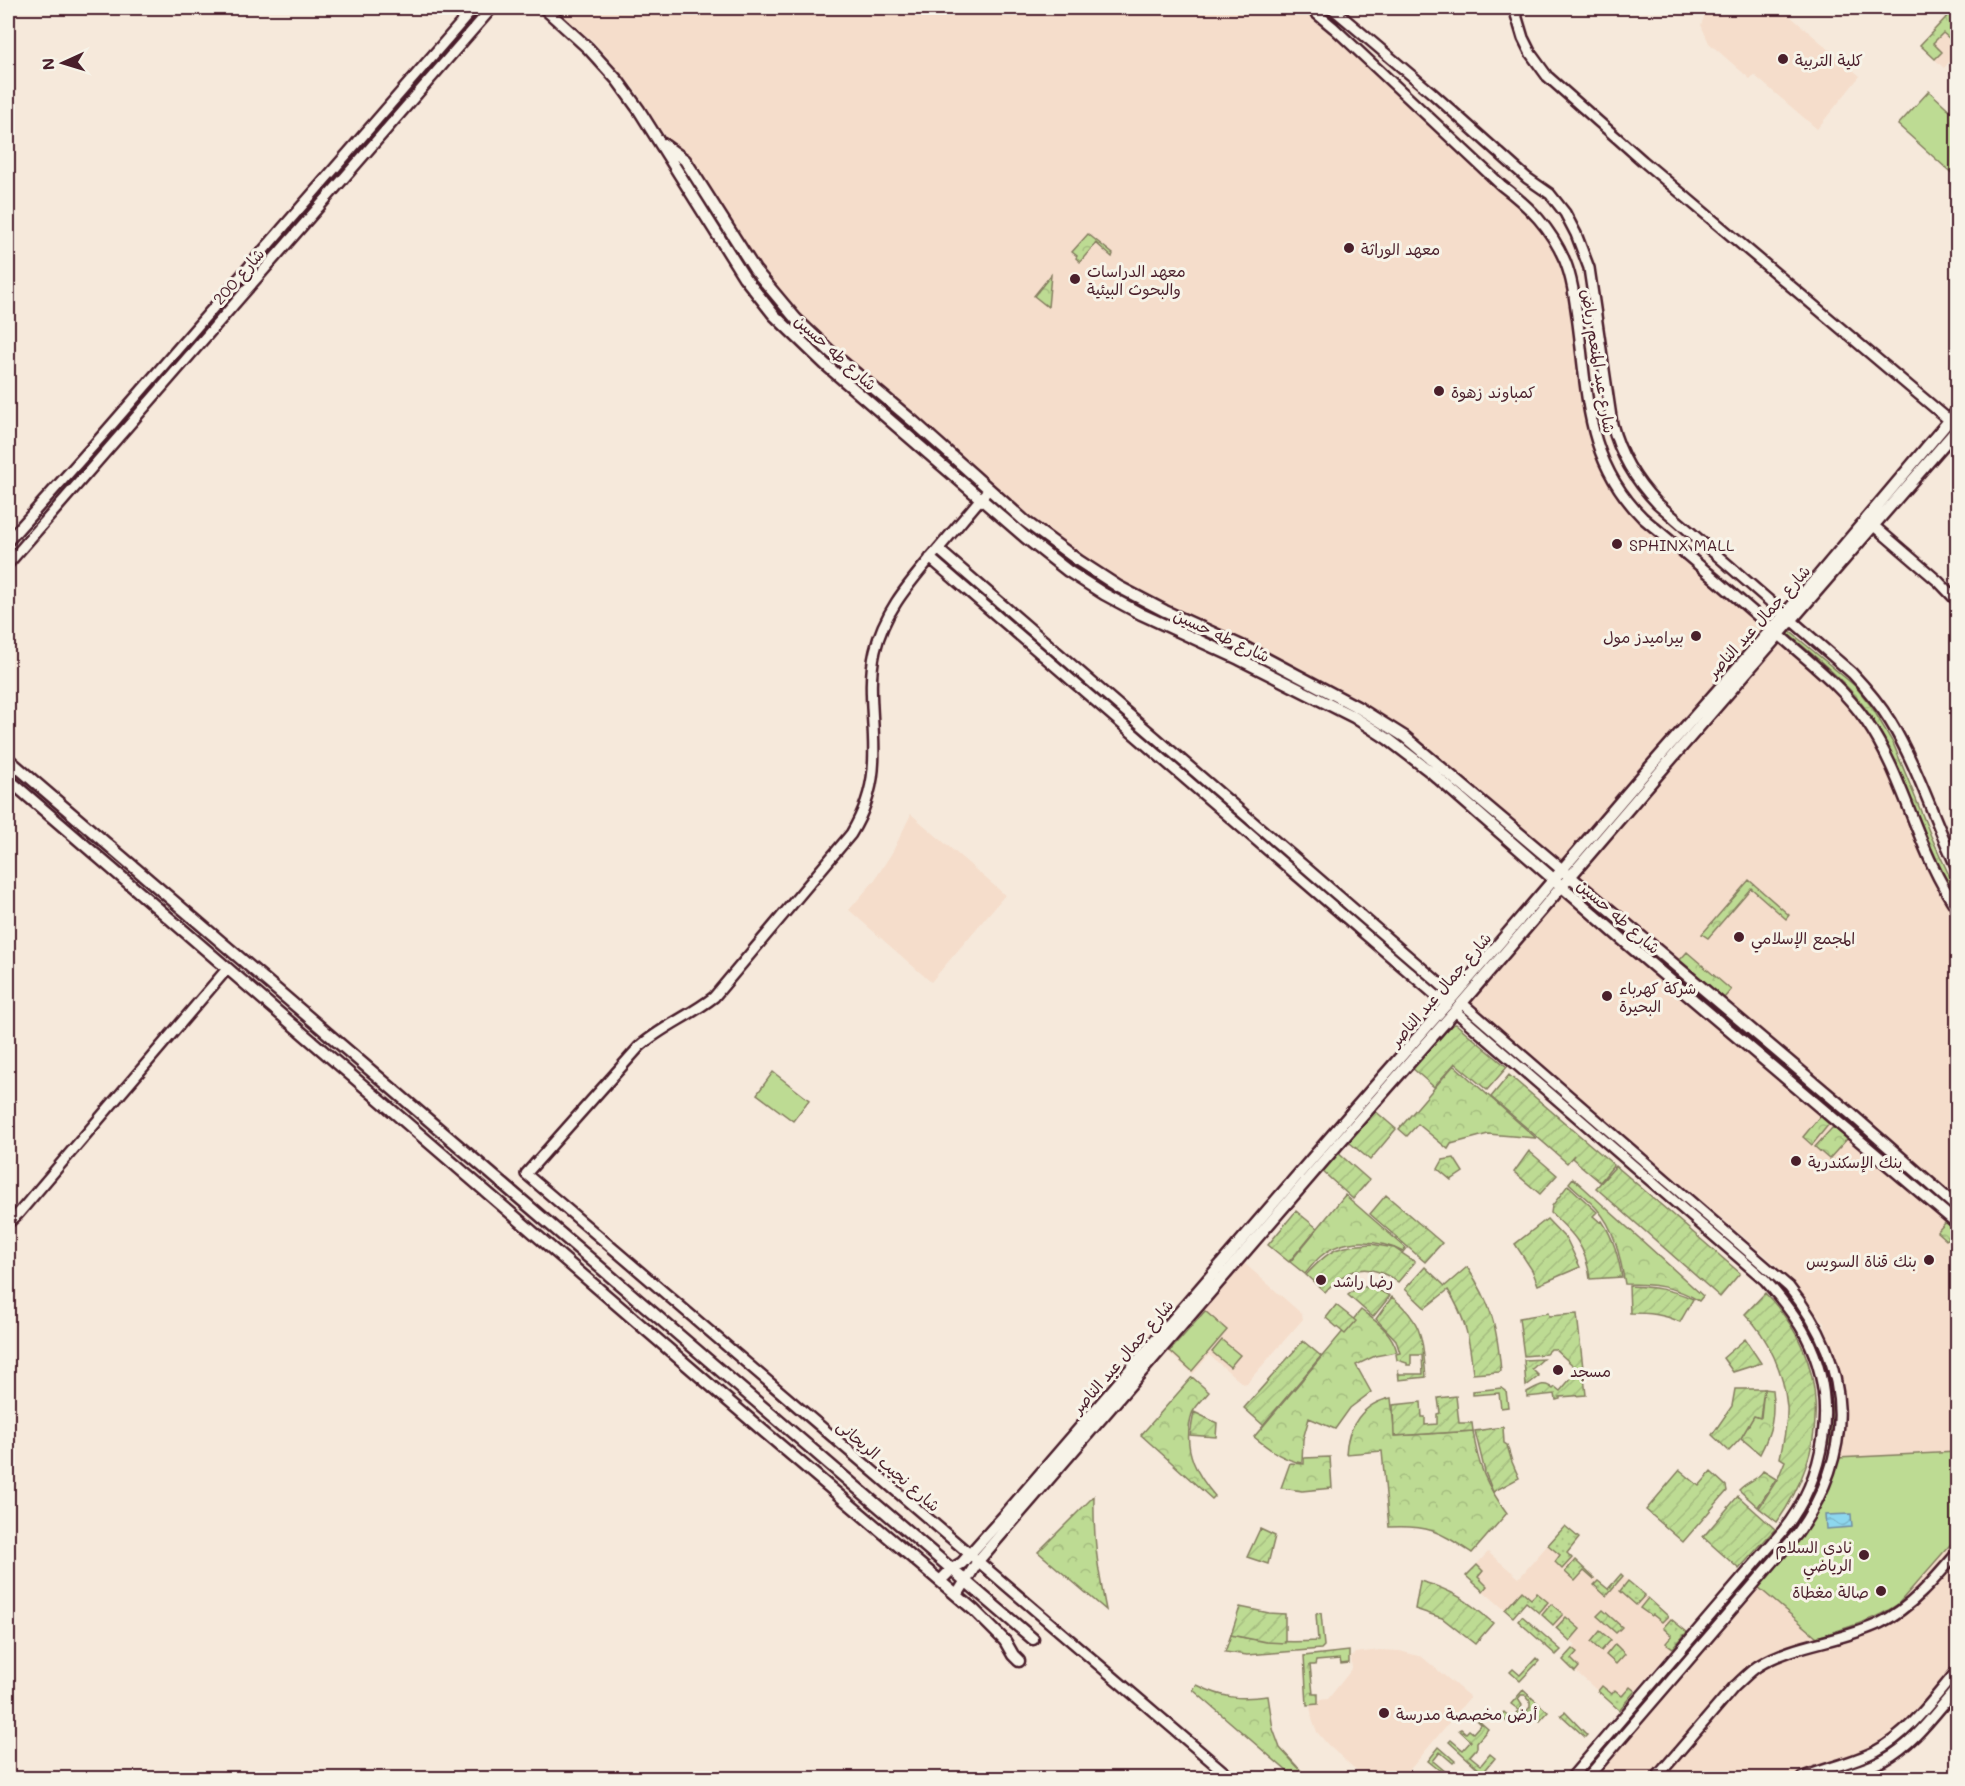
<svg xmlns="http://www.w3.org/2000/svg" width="1965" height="1786" viewBox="0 0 1965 1786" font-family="Mali,'Playpen Sans Arabic',sans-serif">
	<defs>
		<pattern id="grass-dots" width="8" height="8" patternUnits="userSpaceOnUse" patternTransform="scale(1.5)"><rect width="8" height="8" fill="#bddb93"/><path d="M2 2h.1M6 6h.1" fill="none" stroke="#a4bc7f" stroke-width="1.8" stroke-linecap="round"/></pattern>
		<pattern id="park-crowns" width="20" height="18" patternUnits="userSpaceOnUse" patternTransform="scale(1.5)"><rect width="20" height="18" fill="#bddb93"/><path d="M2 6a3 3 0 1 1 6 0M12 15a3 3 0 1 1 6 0" fill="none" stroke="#a4bc7f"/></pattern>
		<pattern id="garden-furrows" width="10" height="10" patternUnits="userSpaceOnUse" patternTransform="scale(1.5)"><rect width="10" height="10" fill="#bddb93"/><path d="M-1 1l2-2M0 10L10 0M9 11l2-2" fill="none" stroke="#a4bc7f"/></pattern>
		<pattern id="water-waves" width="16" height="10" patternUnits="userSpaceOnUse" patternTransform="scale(1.5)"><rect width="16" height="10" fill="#8dd7ee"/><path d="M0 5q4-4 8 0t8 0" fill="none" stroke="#7bb8cc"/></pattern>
	</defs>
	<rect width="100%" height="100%" fill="#f6e9db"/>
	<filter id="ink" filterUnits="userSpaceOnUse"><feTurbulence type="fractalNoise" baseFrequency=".0167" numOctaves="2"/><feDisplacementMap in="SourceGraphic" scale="12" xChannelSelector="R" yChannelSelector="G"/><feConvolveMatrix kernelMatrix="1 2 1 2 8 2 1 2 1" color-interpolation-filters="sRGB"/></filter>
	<g filter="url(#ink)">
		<!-- built -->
		<path fill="#f5ddcb" d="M553,8H1300L1410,103L1545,224L1566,274L1574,327L1580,394L1592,442L1603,462L1639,514L1806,658L1863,719L1957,910V1217L1402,741L1370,720L1292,677L1117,594L1082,574L1050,552L861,381L737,248L633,87L593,41Z
			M1707,8H1796L1790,16L1860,76L1817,129L1754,75L1750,79L1709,43L1701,25Z
			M1953,8H1957V53L1944,68L1919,45Z
			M911,814L1005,895L931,982L849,910L874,881L893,851Z
			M1561,883L1957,1227V1666L1910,1722L1880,1744L1796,1778H1588L1813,1513L1840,1428L1841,1381L1824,1323L1774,1263L1463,998Z
			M1244,1263L1302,1314L1303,1319L1247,1383L1243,1384L1209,1355L1193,1374L1167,1351Z
			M1552,1540L1608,1589L1621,1574L1687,1632L1619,1710L1563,1660L1576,1645L1526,1602L1522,1591L1505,1610L1466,1576L1488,1552L1519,1578Z
			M1380,1650L1400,1651L1422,1657L1470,1697L1413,1766L1404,1775L1398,1778H1369L1362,1775L1329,1746L1317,1732L1312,1718L1310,1705L1318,1704V1700L1328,1699L1352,1669L1351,1657L1355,1653Z"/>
		<!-- grass -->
		<path fill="url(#grass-dots)" stroke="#847d5f" stroke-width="1.5" d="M1565,1526L1579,1538L1567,1553L1572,1558L1562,1569L1555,1562L1560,1555L1548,1545Z
			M1575,1560L1594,1578L1593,1579L1584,1571L1575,1581L1565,1572Z
			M1477,1565L1483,1571L1478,1577L1487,1586L1483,1591L1466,1576Z
			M1621,1574L1623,1576L1606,1596L1594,1585L1598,1581L1608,1589Z
			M1628,1581L1645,1595L1636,1605L1620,1591Z
			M1522,1591L1531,1599L1537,1593L1548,1602L1539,1613L1526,1602L1513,1617L1505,1610Z
			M1648,1598L1668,1616L1662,1622L1653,1615L1651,1616L1640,1608Z
			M1551,1604L1563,1614L1553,1625L1542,1615Z
			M1522,1616L1561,1650L1556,1655L1518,1621Z
			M1566,1617L1580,1629L1570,1641L1556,1628Z
			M1671,1619L1687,1632L1673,1648L1666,1643L1672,1636L1663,1628Z
			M1573,1649L1577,1652L1571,1659L1579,1667L1575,1672L1563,1660Z
			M1602,1686L1612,1694L1615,1690L1622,1696L1630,1687L1635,1691L1619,1710L1598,1691Z"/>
		<!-- park -->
		<path fill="url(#park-crowns)" stroke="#847d5f" stroke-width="1.5" d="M1955,8H1957V30L1950,39L1943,33L1933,43L1942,52L1935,59L1920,45Z
			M1088,234L1113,254L1112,257L1096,243L1080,262L1076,258L1077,256L1072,252Z
			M1051,275L1048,307L1034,296Z
			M1787,629L1855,686L1872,707L1893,743L1931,836L1949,875L1957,888V900C1923,846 1909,782 1877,726C1854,687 1819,660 1785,631Z
			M1749,880L1789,915L1786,919L1751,888L1708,938L1702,934Z
			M1589,904L1604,911L1820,1096L1817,1098Z
			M1687,952L1731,990L1724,998L1680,960Z
			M1454,1065L1536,1138L1488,1134L1451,1144L1448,1149L1418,1124L1407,1136L1399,1129Z
			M1826,1101L1957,1212V1217L1824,1104Z
			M1820,1116L1829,1124L1812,1145L1803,1137Z
			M1833,1127L1847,1139L1829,1159L1815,1147Z
			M1454,1158L1463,1172L1451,1180L1438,1169L1443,1160Z
			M1573,1178L1703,1296L1699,1301C1676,1286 1651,1284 1625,1284C1620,1258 1616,1230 1597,1209C1589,1200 1578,1192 1569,1183Z
			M1345,1195L1406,1248L1403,1252C1379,1239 1343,1237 1321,1256C1315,1261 1310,1268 1305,1274L1290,1262Z
			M1946,1222L1955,1229L1946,1240L1937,1232Z
			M1771,1280H1775C1780,1285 1787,1290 1792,1295C1797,1301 1800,1309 1804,1315C1828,1356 1835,1397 1830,1444L1827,1445L1825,1444L1829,1407L1827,1391L1809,1333L1792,1302Z
			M1361,1310C1377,1322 1392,1332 1397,1352L1375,1356L1356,1365L1371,1392L1350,1408L1335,1429L1309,1418L1303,1439L1302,1463C1281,1459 1271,1450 1254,1437Z
			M1192,1377L1209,1392C1204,1398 1198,1404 1194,1410C1191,1414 1191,1419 1190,1423C1184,1452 1197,1475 1215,1496L1212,1499L1141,1435Z
			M1502,1388L1506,1391L1508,1407L1501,1408L1499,1393L1473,1395V1391Z
			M1764,1389L1772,1390C1775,1415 1772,1431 1760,1454L1741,1438L1754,1415L1761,1417Z
			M1391,1398L1395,1436L1473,1431C1478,1466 1486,1485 1507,1513L1472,1553C1438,1531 1430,1525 1389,1527L1382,1451L1346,1454C1347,1427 1363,1403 1391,1398Z
			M1330,1457L1332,1488L1302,1491L1281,1488L1290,1463L1304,1464V1458Z
			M1822,1461H1825L1813,1495L1800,1520L1707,1629L1705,1626L1796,1520L1817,1480Z
			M1763,1471L1776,1479L1758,1507L1739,1490C1747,1481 1758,1480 1763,1471Z
			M1094,1496C1093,1538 1098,1569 1106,1610L1038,1552Z
			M1321,1613L1324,1646L1321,1649L1247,1655L1225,1652L1231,1635C1261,1642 1288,1643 1318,1641L1316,1614Z
			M1349,1651V1663L1341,1664L1340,1659L1316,1661L1315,1665H1310L1313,1694H1318V1704L1307,1705L1304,1656Z
			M1197,1685C1223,1698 1239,1700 1268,1696L1273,1729L1280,1748L1306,1776L1303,1778H1295L1193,1690Z"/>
		<!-- garden -->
		<path fill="url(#garden-furrows)" stroke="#847d5f" stroke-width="1.5" fill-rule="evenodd" d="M1456,1024L1507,1067L1487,1090L1455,1063L1434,1087L1412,1068L1448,1025Z
			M1509,1075L1614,1165L1600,1182L1572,1158L1574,1155L1567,1163L1491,1097Z
			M1373,1109L1396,1129L1370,1160L1350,1143V1136Z
			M1529,1151L1557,1175L1540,1194L1514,1172Z
			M1337,1152L1369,1180L1353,1199L1321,1170Z
			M1616,1166L1740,1273L1720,1297L1596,1188Z
			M1568,1185L1597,1212L1593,1216L1600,1222L1602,1221C1614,1239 1618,1256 1622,1277L1590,1279C1586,1246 1574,1234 1551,1213L1552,1206Z
			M1386,1195L1442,1243L1425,1262L1370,1214Z
			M1296,1211L1317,1228L1289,1262L1268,1245Z
			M1547,1219L1567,1240L1580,1267L1538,1285L1532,1270L1515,1244Z
			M1371,1244L1394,1248L1415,1262L1398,1282C1369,1262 1348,1266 1325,1292L1306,1275C1330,1249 1336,1246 1371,1244Z
			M1425,1267L1445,1286L1467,1267C1492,1304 1497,1327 1501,1371L1499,1372L1473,1374C1470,1341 1466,1318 1448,1290L1425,1308L1405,1289Z
			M1629,1286C1652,1287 1671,1289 1693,1299L1680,1322C1663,1314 1649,1313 1630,1313Z
			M1364,1287H1372L1390,1296L1373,1317L1348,1295L1357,1288Z
			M1765,1293C1831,1360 1829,1448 1777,1522L1759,1508L1778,1478L1785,1461L1780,1458C1783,1442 1788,1424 1787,1407C1784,1373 1769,1338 1745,1314Z
			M1392,1297C1424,1323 1422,1339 1426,1377L1399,1380L1398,1370L1399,1374H1423L1422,1355H1411V1365H1407V1363L1397,1360L1396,1354L1400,1353L1396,1340L1376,1319Z
			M1336,1305L1356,1321L1345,1334L1326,1318Z
			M1548,1313L1549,1316L1577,1314L1586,1395L1560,1397V1399L1556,1400L1555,1394L1527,1397V1392C1537,1387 1544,1380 1553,1389L1555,1387L1560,1391L1578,1370L1555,1349H1551L1546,1354L1524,1356L1519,1318Z
			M1745,1339L1761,1363L1733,1372L1723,1358Z
			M1303,1341L1321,1356L1263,1425L1244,1408Z
			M1543,1359L1532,1369L1539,1376L1526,1386L1524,1360Z
			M1735,1389H1764L1760,1418L1754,1416L1741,1438L1729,1451L1712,1435L1732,1406Z
			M1456,1396L1459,1423H1472L1473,1431L1394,1436L1393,1405L1421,1402L1422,1417H1425V1425L1437,1424V1414L1440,1413L1438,1398Z
			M1194,1412L1217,1423L1216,1437L1190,1435Z
			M1503,1427L1504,1443L1507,1445L1512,1462L1519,1478L1493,1492L1485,1472L1475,1431Z
			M1680,1470L1699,1486L1711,1472L1726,1486L1727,1491L1683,1542L1646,1510Z
			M1738,1496L1775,1529L1739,1569L1703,1537Z
			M1260,1529L1275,1536L1268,1564L1247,1557Z
			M1420,1581C1453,1590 1468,1601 1493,1623L1475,1644L1442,1618L1415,1609Z
			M1240,1607L1269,1613L1285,1614V1643L1266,1642L1231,1635Z
			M1603,1610L1622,1627L1616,1633L1597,1616Z
			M1600,1631L1611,1640L1601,1651L1591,1642Z
			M1615,1644L1625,1654L1616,1664L1606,1655Z
			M1536,1658L1539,1661L1520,1681L1510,1672L1513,1669L1520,1675Z
			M1523,1690L1548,1712L1540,1721L1531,1714L1527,1718L1523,1715L1516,1724L1510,1719L1507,1722L1501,1716L1504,1712L1513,1720L1518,1715L1516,1713L1519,1710L1511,1704ZM1521,1695H1525L1530,1701V1707L1524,1714L1520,1711L1522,1705L1518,1699Z
			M1565,1712L1587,1735L1585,1737L1561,1715Z
			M1471,1714L1488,1729L1477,1742V1748L1470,1756L1481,1765L1490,1754L1495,1758L1483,1773L1449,1742L1451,1740L1463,1750L1471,1741L1459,1730L1461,1729L1466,1733L1469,1730L1473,1733L1481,1724Z
			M1439,1747L1455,1761L1453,1763L1440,1752L1433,1761L1446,1772L1444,1774L1428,1761Z"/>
		<!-- pitch -->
		<path fill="#bddb93" stroke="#847d5f" stroke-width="1.5" d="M1929,91L1957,117L1958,175L1956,177L1898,125Z
			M773,1072L809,1100L793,1121L757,1094Z
			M1205,1311L1227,1330L1192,1371L1170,1351Z
			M1222,1340L1240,1355L1230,1367L1212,1352Z
			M1957,1452V1537L1898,1604C1873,1621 1846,1628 1817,1637L1758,1587C1791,1547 1826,1510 1837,1458Z"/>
		<!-- water -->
		<path fill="url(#water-waves)" stroke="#728da0" stroke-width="1.5" d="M1851,1514L1852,1527L1826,1529L1825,1515Z"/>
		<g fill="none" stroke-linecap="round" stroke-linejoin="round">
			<defs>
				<path id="minor" d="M1310,8L1334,28L1501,185C1530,207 1550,227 1565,261C1573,281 1575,302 1578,323C1588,398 1586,461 1643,518C1691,558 1739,599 1785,640C1814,665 1844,689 1866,721C1906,779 1917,852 1958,910
					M1332,8L1432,93L1527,178L1550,194L1565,213L1576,234L1589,268L1612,424C1620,455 1635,480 1657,503L1852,673C1866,688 1879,703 1890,721C1918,767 1934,821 1958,870
					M1514,8L1523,38L1531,54L1547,76L1643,161L1949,420
					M989,489C970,511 952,533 933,555C908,585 884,612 875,651C866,690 877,730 873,770C871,793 863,814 851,834L714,997C690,1016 661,1027 639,1047L526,1174L1231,1778
					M1874,526L1939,582L1958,602
					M8,541L102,436L474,8
					M938,549L1454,996
					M930,558L1447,1005
					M8,564L492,8
					M1462,1003L1789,1287C1853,1367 1856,1450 1797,1534L1587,1778
					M1455,1011L1765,1280C1780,1297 1795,1315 1806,1336C1839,1400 1826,1477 1782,1532L1571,1778
					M8,1223L18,1214L227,969
					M1656,1778L1734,1687C1742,1680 1749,1672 1758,1666C1795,1643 1841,1642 1880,1623C1911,1608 1936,1578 1958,1552
					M1802,1778C1826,1768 1852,1763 1876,1751C1910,1733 1933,1699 1958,1670
					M1836,1778C1853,1772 1869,1768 1884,1760C1915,1743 1935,1713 1958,1687"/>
				<path id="major" d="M544,8L588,48L618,81L639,110L744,277L774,315L826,365L1025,537L1068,571L1104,594L1141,614L1239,659L1354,717L1388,739L1431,772L1631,947L1958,1224
					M663,144L685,160L755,270L796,319L833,354L914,422L1026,522L1079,561L1119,587L1165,611L1244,647L1359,708L1405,737L1850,1113L1958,1208
					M8,759L1033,1639
					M8,779L761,1429L974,1610L1005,1641L1013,1655L1019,1661
					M940,1581L952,1569L962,1563L1004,1516L1353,1111L1454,996L1644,774L1814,581L1958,410
					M957,1595L978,1561L1338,1144L1455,1011L1652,781L1958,428"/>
			</defs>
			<!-- minor casing -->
			<use href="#minor" stroke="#4a1f2b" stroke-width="14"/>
			<!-- major casing -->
			<use href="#major" stroke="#4a1f2b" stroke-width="15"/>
			<!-- minor -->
			<use href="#minor" stroke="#f7f3e8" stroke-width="9"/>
			<!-- major -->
			<use href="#major" stroke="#f7f3e8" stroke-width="10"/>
		</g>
	</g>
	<!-- markers -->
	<g fill="#4a1f2b" stroke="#f7f3e8" stroke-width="2">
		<circle cx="1783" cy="59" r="6"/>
		<circle cx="1349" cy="248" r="6"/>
		<circle cx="1075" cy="279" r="6"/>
		<circle cx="1439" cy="391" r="6"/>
		<circle cx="1617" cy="544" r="6"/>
		<circle cx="1696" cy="636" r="6"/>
		<circle cx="1739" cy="937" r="6"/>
		<circle cx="1607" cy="996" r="6"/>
		<circle cx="1796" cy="1161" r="6"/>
		<circle cx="1929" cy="1260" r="6"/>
		<circle cx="1321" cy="1280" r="6"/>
		<circle cx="1558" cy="1370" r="6"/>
		<circle cx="1864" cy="1555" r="6"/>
		<circle cx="1881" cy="1591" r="6"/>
		<circle cx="1384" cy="1713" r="6"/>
	</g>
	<g text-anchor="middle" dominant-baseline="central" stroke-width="6" stroke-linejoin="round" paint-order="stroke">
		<!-- poi labels -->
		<g font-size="16" fill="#4a1f2b" stroke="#f7f3e8" text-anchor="start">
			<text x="1795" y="59">كلية التربية</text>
			<text x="1361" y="248">معهد الوراثة</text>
			<text x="1087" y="270">معهد الدراسات<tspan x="1087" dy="18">والبحوث البيئية</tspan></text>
			<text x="1451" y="391">كمباوند زهوة</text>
			<text x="1629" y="544">SPHINX MALL</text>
			<text x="1684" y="636" text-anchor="end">بيراميدز مول</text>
			<text x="1751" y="937">المجمع الإسلامي</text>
			<text x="1619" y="987">شركة كهرباء<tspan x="1619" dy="18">البحيرة</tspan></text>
			<text x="1808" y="1161">بنك الإسكندرية</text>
			<text x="1917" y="1260" text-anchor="end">بنك قناة السويس</text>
			<text x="1333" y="1280">رضا راشد</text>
			<text x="1570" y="1370">مسجد</text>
			<text x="1852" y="1546" text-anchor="end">نادي السلام<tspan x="1852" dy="18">الرياضي</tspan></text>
			<text x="1869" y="1591" text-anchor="end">صالة مغطاة</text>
			<text x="1396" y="1713">أرض مخصصة مدرسة</text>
		</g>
		<!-- street labels -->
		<g font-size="16" fill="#4a1f2b" stroke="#f7f3e8">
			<text transform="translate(238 276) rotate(-49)">شارع 200</text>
			<text transform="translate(836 352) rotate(42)">شارع طه حسين</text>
			<text transform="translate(1599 361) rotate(81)">شارع عبد المنعم رياض</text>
			<text transform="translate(1758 621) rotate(-48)">شارع جمال عبد الناصر</text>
			<text transform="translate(1222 635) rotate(25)">شارع طه حسين</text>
			<text transform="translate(1619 916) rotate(41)">شارع طه حسين</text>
			<text transform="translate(1440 989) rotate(-49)">شارع جمال عبد الناصر</text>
			<text transform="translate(1122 1356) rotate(-49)">شارع جمال عبد الناصر</text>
			<text transform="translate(889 1465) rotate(41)">شارع نجيب الريحانى</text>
		</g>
	</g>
	<!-- margin -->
	<rect width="1965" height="1786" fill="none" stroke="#f7f3e8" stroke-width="30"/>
	<rect x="15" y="15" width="1935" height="1756" fill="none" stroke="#4a1f2b" stroke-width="2" filter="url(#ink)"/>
	<!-- north arrow -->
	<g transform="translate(63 63) rotate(266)" stroke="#f7f3e8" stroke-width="4.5" paint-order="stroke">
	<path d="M0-4.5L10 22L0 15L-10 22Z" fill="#4a1f2b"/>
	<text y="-9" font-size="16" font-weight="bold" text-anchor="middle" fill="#4a1f2b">N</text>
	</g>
</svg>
